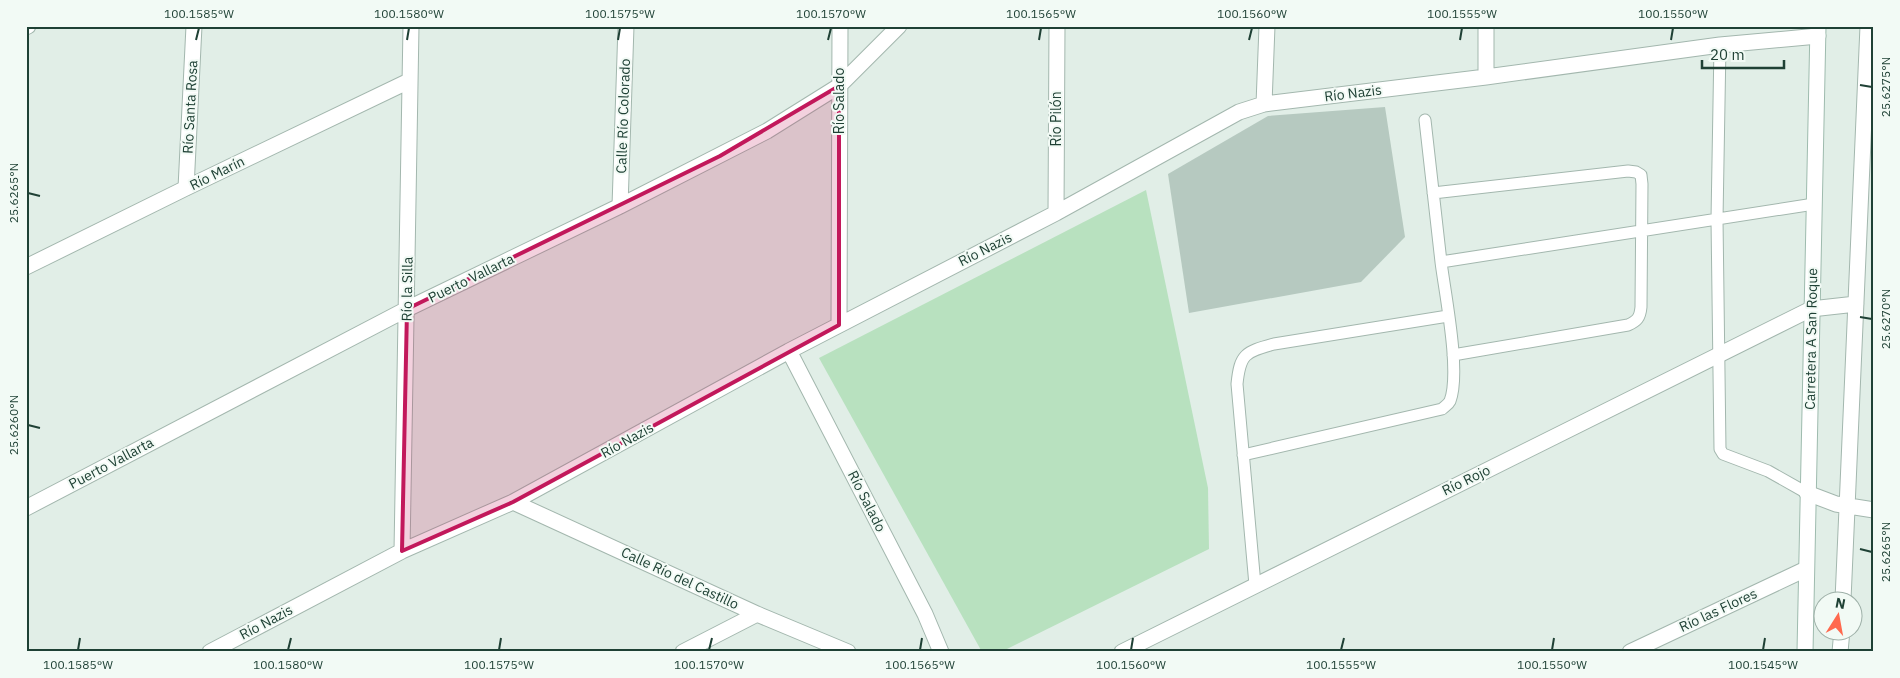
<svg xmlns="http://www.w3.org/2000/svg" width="1900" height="678" viewBox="0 0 1900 678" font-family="'IBM Plex Sans',sans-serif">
	<rect width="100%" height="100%" fill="#e1eee7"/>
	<!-- green -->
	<path fill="#b8e1bf" d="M1146,190L1208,488L1209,549L1001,652H982L819,358Z"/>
	<!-- building -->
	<path fill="#b6c9c0" d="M1385,107L1405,237L1361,282L1189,313L1168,174L1268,116Z"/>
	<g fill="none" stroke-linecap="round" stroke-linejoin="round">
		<defs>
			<path id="service" d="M1720,45L1717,219L1720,449L1723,454L1768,471L1807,493
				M1425,120L1441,262
				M1433,193L1628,171L1636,172L1641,175L1642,184L1641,307C1640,318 1637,321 1628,325L1453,355
				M1243,455L1442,409C1445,406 1448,405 1450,401C1461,372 1445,294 1441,262L1814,204
				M1255,585L1237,384C1240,354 1245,352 1274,344L1448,316"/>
			<path id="minor" d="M1486,26V77
				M26,27L28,26
				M1264,104L1267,26
				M186,188L194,26
				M620,206L626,26
				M1056,213L1057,26
				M26,267L186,188L409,81
				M839,325L840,26
				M789,351L925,614L941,652
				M1807,493L1836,504L1874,510
				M513,502L757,614L848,652
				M26,508L407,309L620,206L767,131L839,86L899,26
				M402,551L411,26
				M1843,600L1868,26
				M210,652L402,551L513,502L789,351L1056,213L1239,112L1264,104L1486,77L1720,45L1818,36
				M683,652L757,614
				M1122,652L1811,309L1856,304
				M1630,652L1806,569
				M1840,652L1842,630"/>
			<path id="secondary" d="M1805,652L1818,26"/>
		</defs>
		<!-- service casing -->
		<use href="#service" stroke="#a3b7ae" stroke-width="13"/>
		<!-- minor casing -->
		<use href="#minor" stroke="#a3b7ae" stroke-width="17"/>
		<!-- secondary casing -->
		<use href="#secondary" stroke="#9ebbae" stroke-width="17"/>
		<!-- service -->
		<use href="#service" stroke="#fff" stroke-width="11"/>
		<!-- minor -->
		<use href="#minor" stroke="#fff" stroke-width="15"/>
		<!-- secondary -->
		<use href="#secondary" stroke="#fff" stroke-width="15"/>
	</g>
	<!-- marked area -->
	<path fill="#c2185b" fill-opacity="0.2" stroke="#c2185b" stroke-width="4" stroke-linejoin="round" d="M839,86V325L513,502L402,551L407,309L720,156Z"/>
	<!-- ticks -->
	<path fill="none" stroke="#1f4135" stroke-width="2" d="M196,40L199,28M407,40L409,28M618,40L620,28M828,40L831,28M1039,40L1041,28M1249,40L1252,28M1460,40L1462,28M1671,40L1673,28M1860,85L1872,87M28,193L40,196M1860,317L1872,319M28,425L40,428M1860,549L1872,552M78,650L80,638M288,650L291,638M499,650L501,638M709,650L712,638M920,650L922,638M1131,650L1133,638M1341,650L1344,638M1552,650L1554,638M1763,650L1765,638"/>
	<g text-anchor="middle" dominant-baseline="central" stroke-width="4" stroke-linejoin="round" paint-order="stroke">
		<!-- street labels -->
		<g font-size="14" fill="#1f4135" stroke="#f2faf5">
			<text transform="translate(1353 93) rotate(-7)">Río Nazis</text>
			<text transform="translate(839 101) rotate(-90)">Río Salado</text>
			<text transform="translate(190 107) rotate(-87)">Río Santa Rosa</text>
			<text transform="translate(623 116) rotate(-88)">Calle Río Colorado</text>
			<text transform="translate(1056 119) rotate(-90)">Río Pilón</text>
			<text transform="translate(217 173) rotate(-26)">Río Marín</text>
			<text transform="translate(985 249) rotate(-27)">Río Nazis</text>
			<text transform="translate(471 278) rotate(-26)">Puerto Vallarta</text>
			<text transform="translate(407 289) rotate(-89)">Río la Silla</text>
			<text transform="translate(1811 339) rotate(-89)">Carretera A San Roque</text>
			<text transform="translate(627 440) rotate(-29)">Río Nazis</text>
			<text transform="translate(111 463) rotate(-28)">Puerto Vallarta</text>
			<text transform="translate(1466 480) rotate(-26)">Río Rojo</text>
			<text transform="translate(867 501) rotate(63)">Río Salado</text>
			<text transform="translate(680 578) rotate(25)">Calle Río del Castillo</text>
			<text transform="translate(1718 610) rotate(-25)">Río las Flores</text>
			<text transform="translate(266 622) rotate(-28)">Río Nazis</text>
		</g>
	</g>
	<!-- border -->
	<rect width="1900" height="678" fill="none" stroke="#f2faf5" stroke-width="55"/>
	<!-- north arrow -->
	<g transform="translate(1838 616) rotate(11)"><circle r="24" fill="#f2faf5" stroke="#9eb0a8"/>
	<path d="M0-4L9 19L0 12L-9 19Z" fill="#ff694e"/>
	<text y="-8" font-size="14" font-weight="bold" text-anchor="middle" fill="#1f4135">N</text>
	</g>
	<!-- scale -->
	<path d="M1702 60v8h82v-8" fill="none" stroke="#1f4135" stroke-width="2.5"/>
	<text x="1710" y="60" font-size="15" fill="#1f4135" stroke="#f2faf5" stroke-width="4" paint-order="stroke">20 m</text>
	<rect x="28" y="28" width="1844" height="622" fill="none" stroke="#1f4135" stroke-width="2"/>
	<g font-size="12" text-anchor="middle" fill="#1f4135">
		<text x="199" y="18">100.1585°W</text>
		<text x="409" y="18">100.1580°W</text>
		<text x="620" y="18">100.1575°W</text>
		<text x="831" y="18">100.1570°W</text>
		<text x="1041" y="18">100.1565°W</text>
		<text x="1252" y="18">100.1560°W</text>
		<text x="1462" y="18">100.1555°W</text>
		<text x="1673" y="18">100.1550°W</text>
		<text transform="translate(1886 87) rotate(-90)" y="4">25.6275°N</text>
		<text transform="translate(14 193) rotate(-90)" y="4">25.6265°N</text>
		<text transform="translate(1886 319) rotate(-90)" y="4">25.6270°N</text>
		<text transform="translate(14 425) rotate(-90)" y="4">25.6260°N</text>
		<text transform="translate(1886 552) rotate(-90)" y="4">25.6265°N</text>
		<text x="78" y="669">100.1585°W</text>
		<text x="288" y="669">100.1580°W</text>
		<text x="499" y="669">100.1575°W</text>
		<text x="709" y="669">100.1570°W</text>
		<text x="920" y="669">100.1565°W</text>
		<text x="1131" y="669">100.1560°W</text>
		<text x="1341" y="669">100.1555°W</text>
		<text x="1552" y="669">100.1550°W</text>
		<text x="1763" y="669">100.1545°W</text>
	</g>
</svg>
